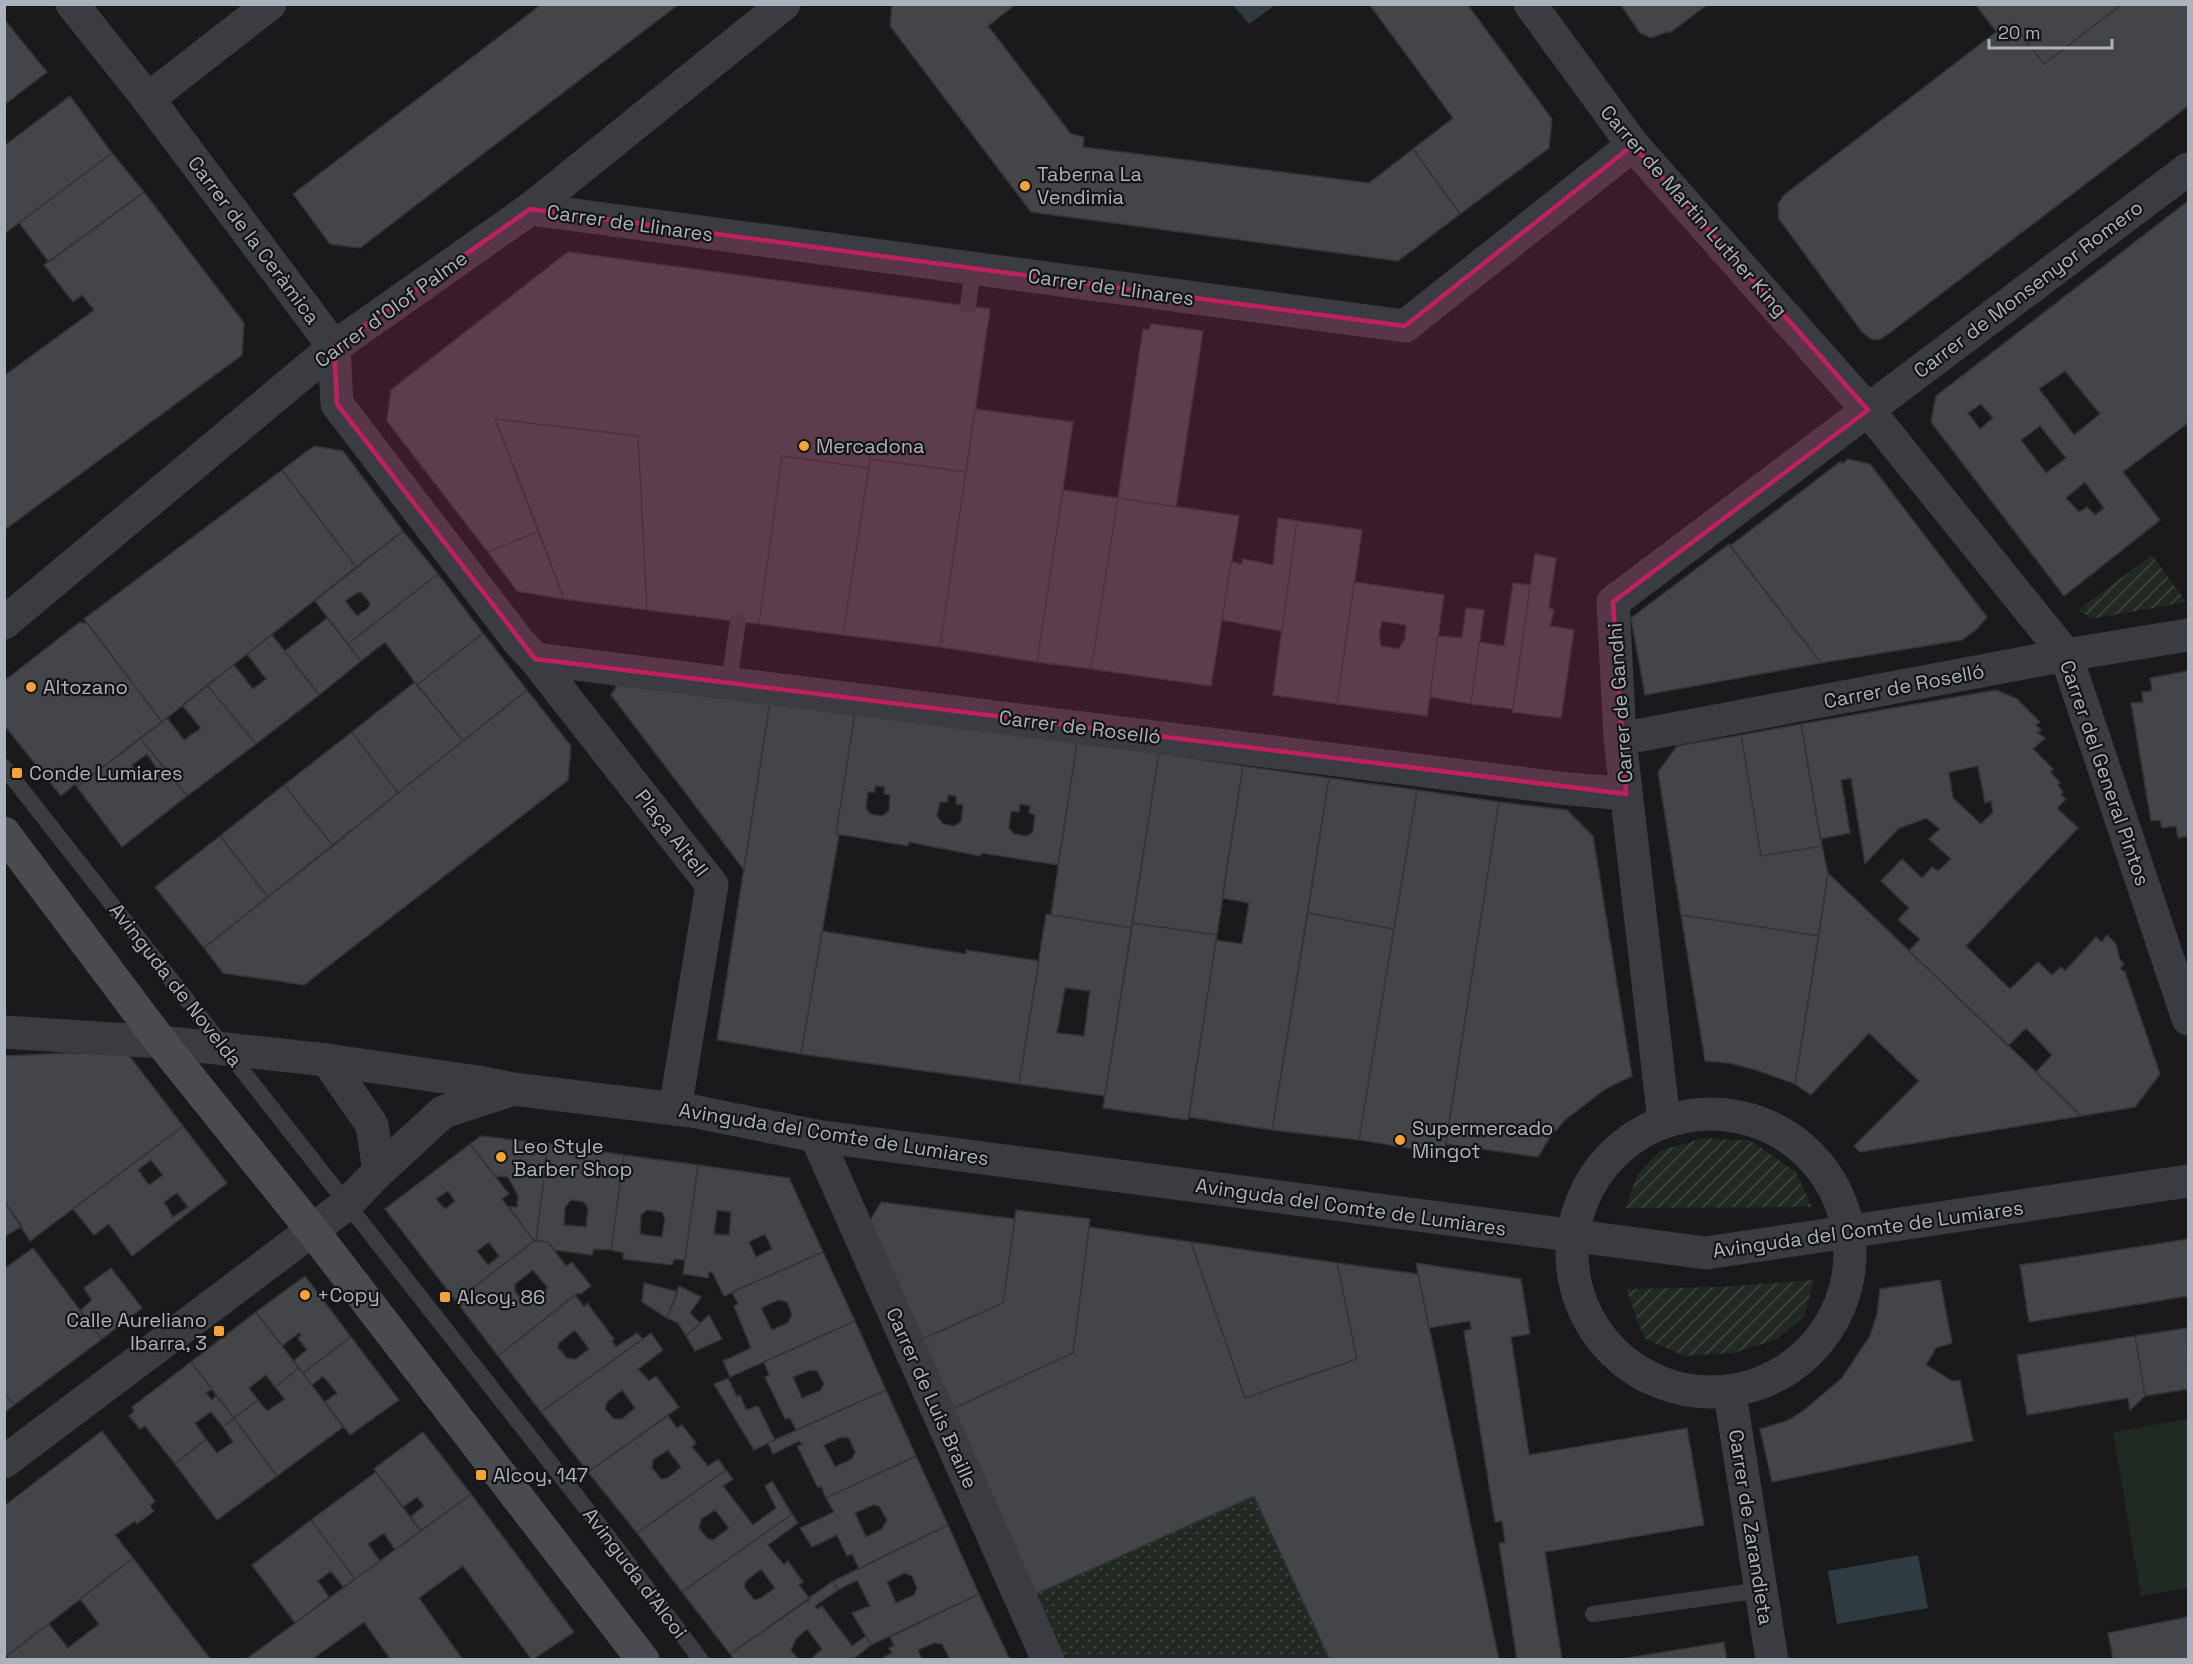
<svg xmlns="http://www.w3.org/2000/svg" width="2193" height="1664" viewBox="0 0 2193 1664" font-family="'Space Grotesk',sans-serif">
	<defs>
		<pattern id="park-dots" width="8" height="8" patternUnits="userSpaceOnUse" patternTransform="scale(1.5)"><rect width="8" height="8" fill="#212a22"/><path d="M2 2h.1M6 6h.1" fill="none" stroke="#3f4640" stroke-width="1.8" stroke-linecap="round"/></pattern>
		<pattern id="garden-furrows" width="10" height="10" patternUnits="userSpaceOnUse" patternTransform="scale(1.5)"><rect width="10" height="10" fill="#212a22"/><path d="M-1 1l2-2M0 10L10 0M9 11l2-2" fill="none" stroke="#3f4640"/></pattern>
	</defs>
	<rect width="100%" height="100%" fill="#1a1a1c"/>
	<!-- park -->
	<path fill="url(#park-dots)" d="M1254,1496L1330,1659H1066L1036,1594Z"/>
	<!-- garden -->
	<path fill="url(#garden-furrows)" d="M2152,555L2186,602L2092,619L2078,610Z
		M1703,1138L1751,1141L1796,1172L1812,1207L1626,1208L1637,1175L1660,1151Z
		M1814,1280L1804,1316L1778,1339L1733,1353L1684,1356L1644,1338L1626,1289L1719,1287Z"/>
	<!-- pitch -->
	<path fill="#212a22" d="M2188,1419V1588L2141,1596L2113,1432Z"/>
	<!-- water -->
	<path fill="#2f3b41" d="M1233,5H1275L1249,24Z
		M1918,1555L1928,1608L1837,1624L1828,1571Z"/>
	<!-- building -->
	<path fill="#444549" stroke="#343438" stroke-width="1.5" fill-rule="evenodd" d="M542,4H679L360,248L330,244L293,194Z
		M892,4H1016L988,26L1071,134L1084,137L1083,147L1369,183L1413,149L1460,214L1398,261L1031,212L890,26Z
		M1369,4H1467L1552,119L1549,148L1460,214L1413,149L1453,118Z
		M1620,4H1708L1671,32H1667L1651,38L1640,33Z
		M1975,4H2122L2044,64L2013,24L1998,34Z
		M2122,4H2188V106L1887,335L1879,340L1871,339L1862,332L1779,219L1778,204L1784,195L1996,32L1998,34L2013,24L2044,64Z
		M4,19L47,72L4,105Z
		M70,96L112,153L4,234V146Z
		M112,153L144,192L49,262L19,223Z
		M144,192L244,323L242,355L7,528L4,525V376L94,310L82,295L73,302L44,265Z
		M2188,201V423L2123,472L2160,520L2064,596L1931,422L1936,396ZM2065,371L2100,414L2074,435L2039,389ZM1981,404L1993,418L1980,429L1968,413ZM2040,426L2066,458L2046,473L2021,440ZM2085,482L2104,508L2095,515L2087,507L2079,512L2066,498Z
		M568,252L990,309L966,472L870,459L869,468L782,456L759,624L647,610L638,436L495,419L539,531L488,552L387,421L391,390Z
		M1151,324L1203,331L1176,507L1118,498L1143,329L1149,330Z
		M975,409L1073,422L1037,662L940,647Z
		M495,419L638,436L647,610L564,599Z
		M314,446L343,451L403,531L356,567L282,470Z
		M782,456L869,468L843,635L759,624Z
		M870,459L966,472L940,647L843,635Z
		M1847,459L1870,464L1987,617L1977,629L1962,640L1821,663L1730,546L1841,461L1843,464Z
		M282,470L356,567L162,722L84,619Z
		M1063,490L1118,498L1091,669L1037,662Z
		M1118,498L1239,516L1211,686L1091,669Z
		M1278,518L1297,521L1282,631L1222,620L1231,562L1242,564L1243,559L1273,565Z
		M1297,521L1362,530L1337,704L1273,695Z
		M403,531L438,574L348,644L315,601ZM361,592L370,603L368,608L357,616L345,601L357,593Z
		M539,531L564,599L517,591L488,552Z
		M1729,544L1821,663L1645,695L1631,618Z
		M1535,554L1556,558L1549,608L1554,610L1550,626L1574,630L1561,718L1512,712Z
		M438,574L483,633L417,685L385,642L361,661L348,644Z
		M1354,582L1444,595L1427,716L1337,704ZM1382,621L1406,625L1405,639L1399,649L1381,646L1379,634Z
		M1513,583L1530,585L1513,709L1471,704L1479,642L1504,646Z
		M1466,608L1484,610L1471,704L1430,697L1438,636L1462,638Z
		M327,618L361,661L319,695L285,651Z
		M80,622L88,624L162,722L77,787L75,784L61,796L4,725V681Z
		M483,633L527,690L463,741L417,685Z
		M272,635L319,695L256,744L207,685L234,665L253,689L266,679L247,654Z
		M2188,671V836L2178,838L2176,826L2162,828L2160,820L2151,821L2131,703L2143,702L2142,692L2152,691L2150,678Z
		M620,681L770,702L744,870L611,695Z
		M415,682L463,741L398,793L352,732Z
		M207,685L256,744L187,796L140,738L167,718L184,740L201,728L182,705Z
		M527,690L571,746L568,780L304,985L223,973L204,948Z
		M1996,690L2017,699L2040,722L2036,725L2041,730L2037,733L2045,738L2033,749L2053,769L2050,772L2060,782L2058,785L2063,792L2061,795L2066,799L2057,808L2078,828L1966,946L2010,989L2038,962L2052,975L2061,967L2065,971L2096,937L2102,942L2107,935L2116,944L2120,960L2124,964L2120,969L2125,972L2160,1074L2135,1107L2081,1116L2036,1072L2052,1055L2026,1028L2008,1046L1909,951L1920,939L1898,920L1909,908L1881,881L1902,859L1922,878L1932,867L1938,871L1951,859L1929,839L1940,829L1926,818L1898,829L1865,864L1851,778L1841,780L1850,833L1820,839L1801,724ZM1978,766L1985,803L1991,801L1993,812L1981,824L1953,798L1949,772Z
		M770,702L855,713L836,834L839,835L801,1054L717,1040Z
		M855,713L1077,743L1058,865L981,853L980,856L909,842L908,846L836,834ZM875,786L885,787L884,794L890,795L889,811L882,816L870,814L866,808L868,792H875ZM948,795L956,796V804L963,805L961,822L954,826L943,824L937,816L940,802H947ZM1020,804L1030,806L1029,813L1035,815L1033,832L1027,836L1014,834L1009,828L1011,811L1019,812Z
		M1801,724L1822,846L1761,856L1741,735Z
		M352,732L398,793L333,846L284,785Z
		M1741,735L1761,856L1822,846L1828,873L1819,936L1681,915L1658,772L1677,746Z
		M140,738L187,796L122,847L77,787ZM147,754L158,770L144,782L132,765Z
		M1077,743L1159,753L1132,928L1051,915Z
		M1159,753L1243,766L1217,935L1132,923Z
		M1243,766L1329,778L1272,1130L1189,1117L1216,940L1242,944L1249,903L1222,898Z
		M1329,778L1417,790L1394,929L1308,913Z
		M284,785L333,846L268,897L220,836Z
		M1417,790L1499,802L1444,1154L1359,1140Z
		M1499,802L1567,810L1593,836L1632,1076L1607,1088L1566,1119L1550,1137L1538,1157L1446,1144Z
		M220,836L268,897L204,948L155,887Z
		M1828,873L2036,1072L2081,1116L1860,1152L1854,1146L1919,1081L1869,1033L1811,1095L1795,1084Z
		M1308,913L1394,929L1359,1140L1272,1130Z
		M1046,914L1132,928L1105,1096L1019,1084ZM1065,988L1090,991L1084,1036L1057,1033Z
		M1681,915L1819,936L1795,1084L1756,1070L1729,1063L1705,1061Z
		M1132,923L1217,935L1188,1120L1103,1108Z
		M822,931L966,954V950L1039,961L1019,1084L801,1054Z
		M67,1053L128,1054L183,1126L30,1241L4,1201V1056Z
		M183,1126L227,1183L132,1256L109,1224L94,1235L73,1209ZM151,1160L163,1175L149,1185L138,1170ZM177,1193L188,1207L173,1217L164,1202Z
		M481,1136L548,1144L536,1241H534L509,1207H517L518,1196L508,1177L495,1176L470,1144Z
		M470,1144L509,1194L502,1199L534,1241L456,1301L385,1209ZM448,1191L455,1201L445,1209L436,1199ZM489,1242L499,1256L488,1265L477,1251Z
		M548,1144L624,1155L611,1250L594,1249L592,1255L555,1250L548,1242L536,1241ZM571,1200L584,1202L588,1208L586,1227L564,1225L565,1207Z
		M624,1155L698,1165L685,1260L674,1259L672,1265L623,1259L624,1253L611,1250ZM647,1210L662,1212L665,1218L662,1237L640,1234L641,1215Z
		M698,1165L789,1178L823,1252L724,1296L712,1272H709L708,1278L683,1274ZM717,1210L731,1212L729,1235L714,1234ZM765,1234L772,1249L756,1257L749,1242Z
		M4,1201L22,1226L4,1237Z
		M881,1202L1015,1219L1003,1303L918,1341L866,1227Z
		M1016,1210L1090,1219L1073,1353L952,1409L918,1341L1003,1303Z
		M1089,1227L1191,1242L1245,1398L1357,1359L1337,1263L1418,1274L1499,1660H1330L1254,1496L1036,1594L952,1409L1073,1353Z
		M2188,1239V1296L2029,1322L2020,1265Z
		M534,1241L548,1242L566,1266L572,1262L591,1286L581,1294L578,1293L498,1356L456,1301ZM533,1270L548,1288L532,1302H523L515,1291V1284Z
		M1191,1242L1337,1263L1357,1359L1245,1398Z
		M33,1248L102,1339L14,1405L4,1393V1269Z
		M823,1252L855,1321L730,1377L723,1361L751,1348L734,1306L738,1304L732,1292ZM778,1300L787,1302L792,1314L788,1323L772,1330L761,1308Z
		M1416,1263L1521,1279L1530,1334L1511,1337L1529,1455L1687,1428L1704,1525L1545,1552L1562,1660H1517L1499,1543H1505L1502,1521L1495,1522L1464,1331L1471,1329L1470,1321L1429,1328Z
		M111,1268L142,1308L102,1339L80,1311L92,1300L84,1288Z
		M305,1276L351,1337L303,1373L293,1361L307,1350L298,1338L301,1335L300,1332L282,1346L256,1312Z
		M1940,1280L1952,1343L1936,1348L1926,1365L1952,1381L1960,1380L1973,1441L1772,1482L1760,1429L1789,1420L1803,1411L1842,1378L1870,1336L1877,1314L1880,1289Z
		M644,1283L678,1292L667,1318L642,1302Z
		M679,1286L701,1297L690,1313L700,1323L686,1336L678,1323L667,1318Z
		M575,1295L584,1307L587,1303L614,1339L612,1341L616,1347L637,1333L643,1339L541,1412L498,1356ZM575,1330L589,1349L576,1359L567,1358L558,1348L559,1343Z
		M256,1312L299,1368L275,1387L266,1375L249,1388L258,1400L234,1418L191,1362Z
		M709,1315L722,1339L695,1351L686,1336Z
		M855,1321L886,1390L796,1430L790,1418L785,1419L765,1377L769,1375L764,1362ZM810,1370L817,1371L824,1384L820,1391L802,1398L793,1377Z
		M2187,1328L2188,1389L2145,1396L2135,1336Z
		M651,1333L663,1350L638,1369L649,1381L656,1376L679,1407L588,1472L541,1412ZM622,1390L635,1408L622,1419H614L605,1409L607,1402Z
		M2135,1336L2145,1396L2130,1410L2128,1398L2027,1415L2017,1355Z
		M351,1337L399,1400L350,1435L325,1402L337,1393L323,1376L312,1385L303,1373Z
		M191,1362L212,1389L206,1393L212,1400L216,1395L234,1418L223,1427L211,1412L195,1423L206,1439L175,1464L145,1426L140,1429L129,1416L134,1411L132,1407Z
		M299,1368L343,1427L277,1476L234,1418L258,1400L267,1411L285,1399L275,1387Z
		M728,1378L737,1397L740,1395L746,1410L758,1406L775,1440L754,1450L714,1384Z
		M886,1390L916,1456L826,1498L821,1486L818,1488L797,1446L802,1445L799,1441L773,1454L768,1443ZM841,1437L849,1438L855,1452L852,1459L835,1467L824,1445Z
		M4,1393L14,1405L4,1413Z
		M668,1416L677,1428L682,1425L696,1443L692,1447L708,1466L718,1459L726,1470L637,1533L588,1472ZM668,1450L681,1467L668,1478L661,1479L652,1468L653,1460Z
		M234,1418L277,1476L217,1520L175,1464L206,1439L217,1453L233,1442L223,1427Z
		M102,1431L155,1501L150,1506L154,1511L137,1524L135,1521L115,1535L133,1558L7,1656L4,1653V1506Z
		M423,1432L471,1494L421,1531L410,1517L424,1506L417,1497L403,1507L374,1469Z
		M916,1456L948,1525L859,1569L852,1554L847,1556L837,1535L812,1547L800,1528L834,1512L826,1498ZM873,1505L879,1506L887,1520L882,1529L866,1537L855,1513Z
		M726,1470L733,1479L723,1486L753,1525L776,1508L765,1486L772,1481L792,1514L682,1592L637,1533ZM715,1510L729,1528L713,1540L707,1538L699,1528L701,1519Z
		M376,1472L421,1531L395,1550L384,1533L368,1544L380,1561L355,1579L311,1520Z
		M471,1494L574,1632L532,1660L463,1566L419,1598L463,1660H391L364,1622L311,1660H245Z
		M792,1514L798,1523L768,1545L784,1565L788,1561L803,1582L799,1585L810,1599L730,1654L682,1592ZM761,1569L775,1588L761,1598L754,1600L744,1587L746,1581Z
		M311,1520L355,1579L343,1587L331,1571L318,1581L329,1597L295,1623L252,1565Z
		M948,1525L979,1594L871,1645L852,1613L870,1606L857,1580L838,1590L833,1581ZM904,1573L912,1576L917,1588L914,1595L896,1603L887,1582Z
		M133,1558L211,1660H9L7,1656L49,1624L68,1648L99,1624L80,1599Z
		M833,1581L838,1590L815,1606L817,1609L822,1606L852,1646L866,1636L871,1645L852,1660H810L822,1649L807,1629L796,1639L791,1650L799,1660H734L730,1654Z
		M979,1594L1010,1660H948L949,1657L942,1644L934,1643L918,1650L922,1660H879L892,1653L889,1648L894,1646L890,1637Z
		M2188,1617V1660H2113L2108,1633Z
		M1724,1642L1727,1660H1615Z"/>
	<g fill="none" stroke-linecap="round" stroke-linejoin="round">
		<!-- service -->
		<path stroke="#3b3c41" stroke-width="16" d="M968,306L973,269
			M729,683L738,621
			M4,767L600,1526L701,1660
			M1593,1614L1761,1590"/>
		<!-- minor -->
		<path stroke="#3b3c41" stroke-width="33" d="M72,4L148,99L334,347L337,404L519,642L535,659L712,885L675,1109
			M1530,4L1633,145L1868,410L2066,655L2188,1019
			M148,99L270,4
			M530,209L1405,326L1633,145
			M4,623L334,347L530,209L784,4
			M535,659L1560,788L1626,794
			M1620,739L2066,655L2188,635
			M1572 1253a139 139 0 1 1 278 0a139 139 0 1 1-278 0Z
			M1664,1121L1620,739L1613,602L2188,169
			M816,1136L1048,1660
			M1730,1394L1772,1660"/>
		<!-- tertiary -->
		<path stroke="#3b3c41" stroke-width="33" d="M4,1032L161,1042L327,1060L478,1082L513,1089L692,1111L816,1136L1706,1253L2188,1181
			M327,1060L372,1125L379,1171
			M4,1462L347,1204L379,1171L443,1112L511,1090"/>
		<!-- secondary -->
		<path stroke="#494b51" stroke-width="33" d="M4,833L161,1042L312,1230L643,1660"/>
	</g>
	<!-- marked area -->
	<path fill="#c12060" fill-opacity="0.2" stroke="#c12060" stroke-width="4.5" stroke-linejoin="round" d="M1633,145L1868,410L1613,602L1626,794L535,659L337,404L334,347L530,209L1405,326Z"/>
	<!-- markers -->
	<g fill="#f5a339" stroke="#151517" stroke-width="2">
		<circle cx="1025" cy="186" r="6"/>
		<circle cx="804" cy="446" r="6"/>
		<circle cx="31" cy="687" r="6"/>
		<rect x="11" y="767" width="12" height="12" rx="3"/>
		<circle cx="1400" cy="1140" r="6"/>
		<circle cx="501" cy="1157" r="6"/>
		<circle cx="305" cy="1295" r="6"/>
		<rect x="439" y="1291" width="12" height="12" rx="3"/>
		<rect x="213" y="1325" width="12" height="12" rx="3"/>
		<rect x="475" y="1469" width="12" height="12" rx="3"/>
	</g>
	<g text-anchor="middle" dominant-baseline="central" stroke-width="4.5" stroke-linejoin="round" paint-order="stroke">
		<!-- poi labels -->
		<g font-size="20" fill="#acb2bc" stroke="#151517" text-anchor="start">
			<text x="1037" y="174">Taberna La<tspan x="1037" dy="23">Vendimia</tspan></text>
			<text x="816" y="446">Mercadona</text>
			<text x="43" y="687">Altozano</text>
			<text x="29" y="773">Conde Lumiares</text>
			<text x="1412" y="1128">Supermercado<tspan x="1412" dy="23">Mingot</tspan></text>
			<text x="513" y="1146">Leo Style<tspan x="513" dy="23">Barber Shop</tspan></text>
			<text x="317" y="1295">+Copy</text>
			<text x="457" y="1297">Alcoy, 86</text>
			<text x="207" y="1320" text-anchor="end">Calle Aureliano<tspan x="207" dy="23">Ibarra, 3</tspan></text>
			<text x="493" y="1475">Alcoy, 147</text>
		</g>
		<!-- street labels -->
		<g font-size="20" fill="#acb2bc" stroke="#151517">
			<text transform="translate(1694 211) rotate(49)">Carrer de Martin Luther King</text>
			<text transform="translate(630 223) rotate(8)">Carrer de Llinares</text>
			<text transform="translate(254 240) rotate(53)">Carrer de la Ceràmica</text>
			<text transform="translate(1111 287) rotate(8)">Carrer de Llinares</text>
			<text transform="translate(2028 289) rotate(-37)">Carrer de Monsenyor Romero</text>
			<text transform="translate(391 309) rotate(-36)">Carrer d'Olof Palme</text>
			<text transform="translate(1904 686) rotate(-11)">Carrer de Roselló</text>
			<text transform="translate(1620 703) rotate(-94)">Carrer de Gandhi</text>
			<text transform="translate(1080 727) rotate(7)">Carrer de Roselló</text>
			<text transform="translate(2105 773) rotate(71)">Carrer del General Pintos</text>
			<text transform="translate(672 833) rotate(52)">Plaça Altell</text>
			<text transform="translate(176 985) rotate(52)">Avinguda de Novelda</text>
			<text transform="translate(834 1134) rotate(9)">Avinguda del Comte de Lumiares</text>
			<text transform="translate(1351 1207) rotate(8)">Avinguda del Comte de Lumiares</text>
			<text transform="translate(1868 1229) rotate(-8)">Avinguda del Comte de Lumiares</text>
			<text transform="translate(932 1398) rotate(66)">Carrer de Luis Braille</text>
			<text transform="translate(1751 1527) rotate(81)">Carrer de Zarandieta</text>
			<text transform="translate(635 1573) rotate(53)">Avinguda d'Alcoi</text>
		</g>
	</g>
	<!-- border -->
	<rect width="2193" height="1664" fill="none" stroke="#acb2bc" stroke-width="12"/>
	<!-- scale -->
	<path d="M1989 39v9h123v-9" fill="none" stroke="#acb2bc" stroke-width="3"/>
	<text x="1998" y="39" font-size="18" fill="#acb2bc" stroke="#151517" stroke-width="4.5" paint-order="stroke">20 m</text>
</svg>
